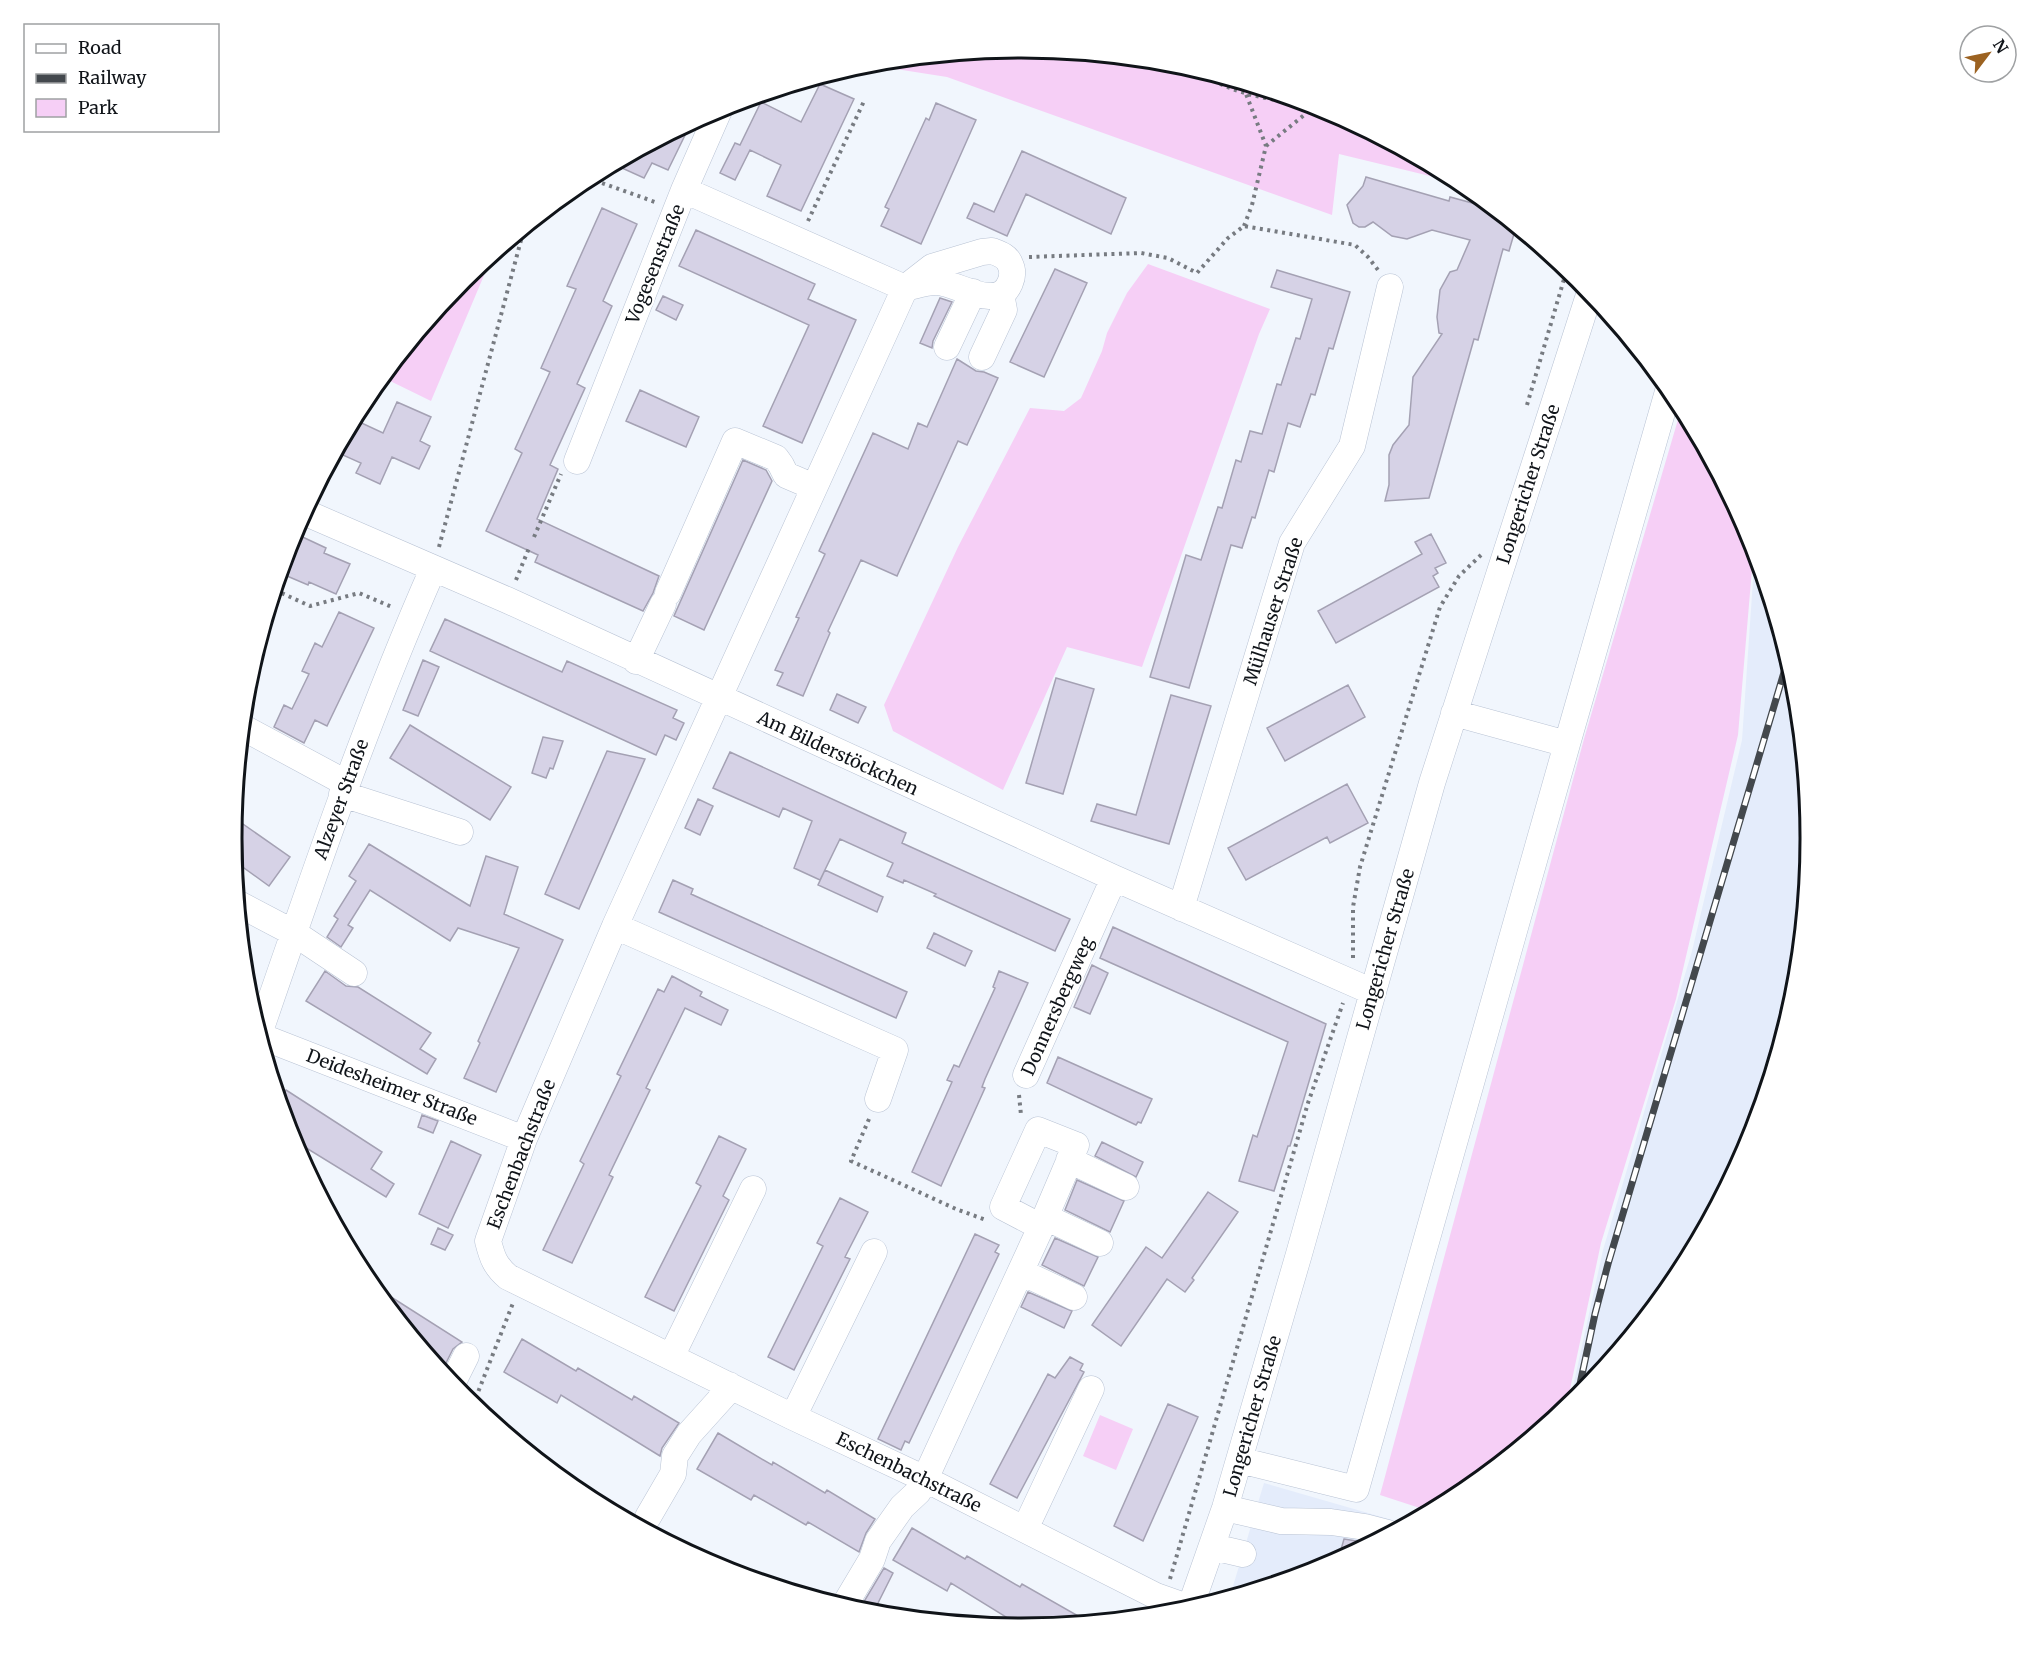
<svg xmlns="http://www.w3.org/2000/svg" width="2042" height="1676" viewBox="0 0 2042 1676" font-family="Merriweather,serif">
	<rect width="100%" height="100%" fill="#f1f6fd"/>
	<!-- built -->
	<path fill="#e4ecfb" d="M1755,551L1796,684L1811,838L1796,992L1751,1141L1678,1277L1579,1397L1569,1405L1603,1250L1692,951L1742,740Z
		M1264,1483L1406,1524L1323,1568L1230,1596Z"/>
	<!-- green -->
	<path fill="#f6cff6" d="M1021,48L1175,63L1324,108L1463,184L1339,154L1332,215L947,77L864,64Z
		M493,254L431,401L382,377L463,279Z
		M1148,264L1270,309L1259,334L1142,667L1067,647L1003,790L893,731L884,705L958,547L1030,408L1064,411L1081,398L1102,351L1107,333L1127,293Z
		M1682,406L1751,536L1754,545L1738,735L1676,999L1601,1243L1566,1408L1460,1495L1429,1511L1380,1495L1584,739Z
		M1100,1415L1133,1429L1116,1470L1083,1456Z"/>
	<!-- building -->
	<path fill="#d6d2e6" stroke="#a4a1b3" stroke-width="1.5" d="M820,84L854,99L801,211L767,196L781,165L750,150L735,180L720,173L735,143L740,145L761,102L801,122Z
		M936,103L976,120L921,244L881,226L889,209L885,207L894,188L926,118L929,120Z
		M691,123L668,170L652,163L644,178L613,164Z
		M1022,151L1126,198L1111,234L1026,194L1007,236L967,218L974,203L994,212Z
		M1366,177L1449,201L1450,197L1476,204L1477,201L1487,203L1516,227L1509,251L1503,249L1478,340L1474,339L1429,498L1385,501L1389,485V455L1393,445L1409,425L1413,377L1442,334L1439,333L1437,317L1440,290L1450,272L1457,270L1470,240L1432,230L1407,239L1392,236L1373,222L1365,227H1359L1353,223L1347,205L1363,186Z
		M602,208L637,224L603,301L612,306L577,384L585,388L550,465L558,469L537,519L659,576L653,593L643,611L535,562L538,555L486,531L522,453L515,449L550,372L541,368L576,289L567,286Z
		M696,230L815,284L808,299L856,320L802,443L763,426L809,325L679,266Z
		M1055,269L1087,283L1044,377L1010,362Z
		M1277,270L1350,292L1333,349L1329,348L1315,395L1311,394L1300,427L1288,423L1274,472L1269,470L1255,518L1252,517L1242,548L1231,545L1189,688L1150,677L1186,555L1201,560L1218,507L1222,508L1236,460L1241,462L1250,431L1262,434L1277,384L1281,385L1296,338L1300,339L1312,299L1271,287Z
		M663,296L683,305L676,320L656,310Z
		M940,298L952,302L933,341L932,348L920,343Z
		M957,359L976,371L984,372L998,378L967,445L958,441L897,576L861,560L828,631L830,633L803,696L777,685L783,673L775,670L799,618L796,617L825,554L819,551L873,433L908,449L918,423L927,427Z
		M640,390L699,417L686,447L626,421Z
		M397,402L431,417L420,441L430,446L419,469L392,457L380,484L356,473L361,463L336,452L353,419L383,433Z
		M743,460L766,470L772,481L704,630L674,616Z
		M294,533L326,548L324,553L350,564L336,594L309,582L308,585L280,573Z
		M1431,534L1446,563L1435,568L1438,573L1433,576L1439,587L1336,643L1318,611L1422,554L1415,542Z
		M339,612L374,628L327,726L315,720L304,743L274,727L284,705L292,709L309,674L302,671L315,643L322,647Z
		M445,619L562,672L567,661L677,710L673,718L684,723L676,740L665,735L656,755L430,651Z
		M423,660L439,667L418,716L403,710Z
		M1056,678L1094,689L1063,794L1026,783Z
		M1348,685L1365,717L1285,761L1267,728Z
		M837,694L866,707L858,723L830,710Z
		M1171,695L1211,706L1169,844L1091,821L1097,804L1136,815Z
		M410,725L511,787L490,820L390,758Z
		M543,737L563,741L553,769L550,768L546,778L532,773Z
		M607,751L645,759L579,909L545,894Z
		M730,752L906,833L902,843L1070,919L1055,951L934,896L936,894L904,880L903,883L887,876L893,863L840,839L820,880L794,868L812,821L783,808L779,817L713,788Z
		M1347,784L1368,823L1330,843L1327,837L1246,880L1228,848Z
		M698,799L713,806L700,835L685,828Z
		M233,817L290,857L269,886L233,860L231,838Z
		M369,844L470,906L486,856L518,867L504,914L563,940L496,1092L464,1078L480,1043L478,1041L519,948L458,928L450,941L370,890L348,925L353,928L341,947L327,937L338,919L334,916L356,881L349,876Z
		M825,870L883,897L877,912L818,885Z
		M673,880L693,889L691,894L907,992L896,1018L659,912Z
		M1113,927L1326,1024L1290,1146H1288L1274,1191L1239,1181L1253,1135L1257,1137L1288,1042L1100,958Z
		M934,933L972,951L965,966L927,948Z
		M1092,965L1108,973L1090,1014L1074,1007Z
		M325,971L346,986L358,987L431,1033L420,1049L436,1059L427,1074L306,1001Z
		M999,971L1028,983L985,1079L982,1087L985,1088L941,1186L912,1172L952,1082L947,1080L954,1065L959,1067L995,988L993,987Z
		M672,976L702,992L700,996L728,1010L721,1025L685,1008L646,1088L650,1090L609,1175L613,1177L572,1263L543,1250L584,1164L580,1161L621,1076L617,1074L658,989L664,992Z
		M1058,1057L1152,1099L1141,1123L1138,1122L1136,1125L1047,1083Z
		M286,1090L382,1152L371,1169L394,1184L386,1197L290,1138L279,1101Z
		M422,1115L438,1121L433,1133L418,1127Z
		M719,1136L746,1149L723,1196L729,1200L674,1311L645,1297L701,1186L696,1183Z
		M451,1141L481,1155L448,1228L419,1214Z
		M1102,1142L1143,1162L1136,1177L1095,1156Z
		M1077,1180L1124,1201L1110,1232L1065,1210Z
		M1208,1192L1238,1212L1192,1278L1194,1280L1185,1292L1167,1279L1121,1346L1092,1325L1146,1247L1162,1258Z
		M840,1198L868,1212L845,1257L850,1259L794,1370L768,1357L823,1246L817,1243Z
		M438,1228L453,1235L445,1250L431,1244Z
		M975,1234L999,1245L995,1252L999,1254L909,1443L905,1441L901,1450L878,1439Z
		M1055,1238L1098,1257L1084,1286L1042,1265Z
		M377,1288L462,1342L453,1349L442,1371L375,1290Z
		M1028,1292L1072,1311L1064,1328L1021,1307Z
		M522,1339L576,1371L578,1368L632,1400L634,1396L679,1423L662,1448L660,1456L561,1395L557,1403L504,1372Z
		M1070,1357L1083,1364L1080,1370L1084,1372L1017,1498L990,1484L1048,1374L1055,1378Z
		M1168,1404L1198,1417L1143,1541L1114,1526Z
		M718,1433L772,1465L773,1462L825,1493L827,1490L875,1519L866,1533L859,1552L808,1522L806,1525L754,1495L751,1500L697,1469Z
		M912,1528L965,1559L967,1556L1020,1587L1022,1584L1087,1621L1024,1628L951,1583L947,1591L893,1560Z
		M1344,1539L1363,1542L1362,1547L1338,1560Z
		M884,1568L893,1573L873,1613L859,1610Z"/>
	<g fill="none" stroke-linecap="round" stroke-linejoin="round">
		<defs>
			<path id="minor" d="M684,190L720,108
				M992,251C1000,254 1007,256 1010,264C1013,270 1013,276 1010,283C998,312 959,284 938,282C928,281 915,286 905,288L932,267L982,252Z
				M947,347L973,292
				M982,357L1004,310L1001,294
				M577,461L684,190L905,288L615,926L524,1139L488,1241C492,1257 495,1266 508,1277L793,1417L925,1479L1156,1596L1190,1608L1225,1508L1299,1254L1432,783L1590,292
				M304,512L507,600L1114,878L1373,992
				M668,593L735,441L776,458L781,465L786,475L814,487
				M636,661L663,604
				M1454,713L1567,744L1669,388
				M242,727L346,783
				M342,794L460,832
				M237,903L294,933L354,973
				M1181,908L1292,543L1352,446L1390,287
				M615,926L895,1050L878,1099
				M259,1034C313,877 366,721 433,569
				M260,1036L524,1139
				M1026,1075L1114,878
				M1069,1160L1126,1187
				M1045,1217L1100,1243
				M1021,1272L1074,1297
				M671,1357L753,1189
				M452,1384L466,1356
				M793,1417L874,1252
				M1239,1460L1356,1489L1567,744
				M1225,1508L1281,1521L1331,1522L1365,1527L1388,1533
				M648,1517L673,1474L675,1456L689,1434L725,1394L729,1385
				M1025,1529L1091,1389
				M1213,1547L1243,1554
				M844,1606L872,1559L878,1541L902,1507L918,1492L925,1479L1041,1227L1076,1145L1038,1130L1003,1207L1041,1227"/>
		</defs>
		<!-- minor casing -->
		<use href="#minor" stroke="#b9c3d4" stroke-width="27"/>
		<!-- path -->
		<path stroke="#777b81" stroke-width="4" stroke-dasharray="3 4.5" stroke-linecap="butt" d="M1202,71C1225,96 1291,102 1324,108
			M1266,146L1314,107
			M588,178L655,202
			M808,221L865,99
			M1244,226L1252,205L1266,146L1246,94
			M1029,257L1141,253L1168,258L1197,273L1228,238L1244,226L1355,245L1368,257L1378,270
			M1527,405L1567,269
			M534,537L561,474
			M439,547L524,229
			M516,580L529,548
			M275,590L310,606L359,593L392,607
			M1353,958V907L1360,867L1440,607L1459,576L1481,555
			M1019,1095L1021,1115
			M869,1119L851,1161L956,1209L986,1220
			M473,1405L513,1303
			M1170,1579L1308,1103L1343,1003"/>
		<!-- minor -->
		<use href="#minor" stroke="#fff" stroke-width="26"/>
		<defs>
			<path id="rail" d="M1577,1398L1595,1314L1608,1264L1788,659"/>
		</defs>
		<!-- rail casing -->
		<use href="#rail" stroke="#43484d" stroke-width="7"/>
		<!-- rail -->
		<use href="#rail" stroke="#fff" stroke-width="4.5" stroke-dasharray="14" stroke-linecap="butt"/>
	</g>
	<g text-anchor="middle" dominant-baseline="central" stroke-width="4.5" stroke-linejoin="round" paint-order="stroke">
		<!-- street labels -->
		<g font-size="18" fill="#101419" stroke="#fff">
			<text transform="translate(655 264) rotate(-68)">Vogesenstraße</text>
			<text transform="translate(1528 484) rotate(-72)">Longericher Straße</text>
			<text transform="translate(1273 611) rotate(-72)">Mülhauser Straße</text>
			<text transform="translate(838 753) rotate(25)">Am Bilderstöckchen</text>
			<text transform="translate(341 799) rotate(-70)">Alzeyer Straße</text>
			<text transform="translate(1385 949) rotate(-74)">Longericher Straße</text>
			<text transform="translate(1057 1006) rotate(-66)">Donnersbergweg</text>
			<text transform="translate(392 1087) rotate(21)">Deidesheimer Straße</text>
			<text transform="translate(521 1154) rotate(-69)">Eschenbachstraße</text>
			<text transform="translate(1252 1416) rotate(-74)">Longericher Straße</text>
			<text transform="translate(909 1472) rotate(26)">Eschenbachstraße</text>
		</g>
	</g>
	<!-- crop -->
	<path d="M0 0H2042V1676H0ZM1021 58H1021A779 779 0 0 1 1800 837V839A779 779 0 0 1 1021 1618H1021A779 779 0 0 1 242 839V837A779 779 0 0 1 1021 58Z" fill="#fff" fill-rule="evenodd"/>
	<path fill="none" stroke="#101419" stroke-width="3" d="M1021 58H1021A779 779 0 0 1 1800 837V839A779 779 0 0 1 1021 1618H1021A779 779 0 0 1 242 839V837A779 779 0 0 1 1021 58Z"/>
	<!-- legend -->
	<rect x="24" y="24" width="195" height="108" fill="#ffffff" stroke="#9fa1a3" stroke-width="1.5"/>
	<rect x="36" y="44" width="30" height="9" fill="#ffffff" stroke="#9fa1a3" stroke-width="1.5"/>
	<text x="78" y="54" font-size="18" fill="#101419">Road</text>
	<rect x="36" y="74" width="30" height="9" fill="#43484d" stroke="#9fa1a3" stroke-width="1.5"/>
	<text x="78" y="84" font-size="18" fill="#101419">Railway</text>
	<rect x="36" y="99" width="30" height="18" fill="#f6cff6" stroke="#9fa1a3" stroke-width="1.5"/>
	<text x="78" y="114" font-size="18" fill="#101419">Park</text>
	<!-- north arrow -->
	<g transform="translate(1988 54) rotate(58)"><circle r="28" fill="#ffffff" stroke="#9fa1a3" stroke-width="1.5"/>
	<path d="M0-4.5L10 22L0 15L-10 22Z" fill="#9c6221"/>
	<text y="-9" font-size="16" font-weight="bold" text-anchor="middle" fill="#101419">N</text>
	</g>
</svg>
